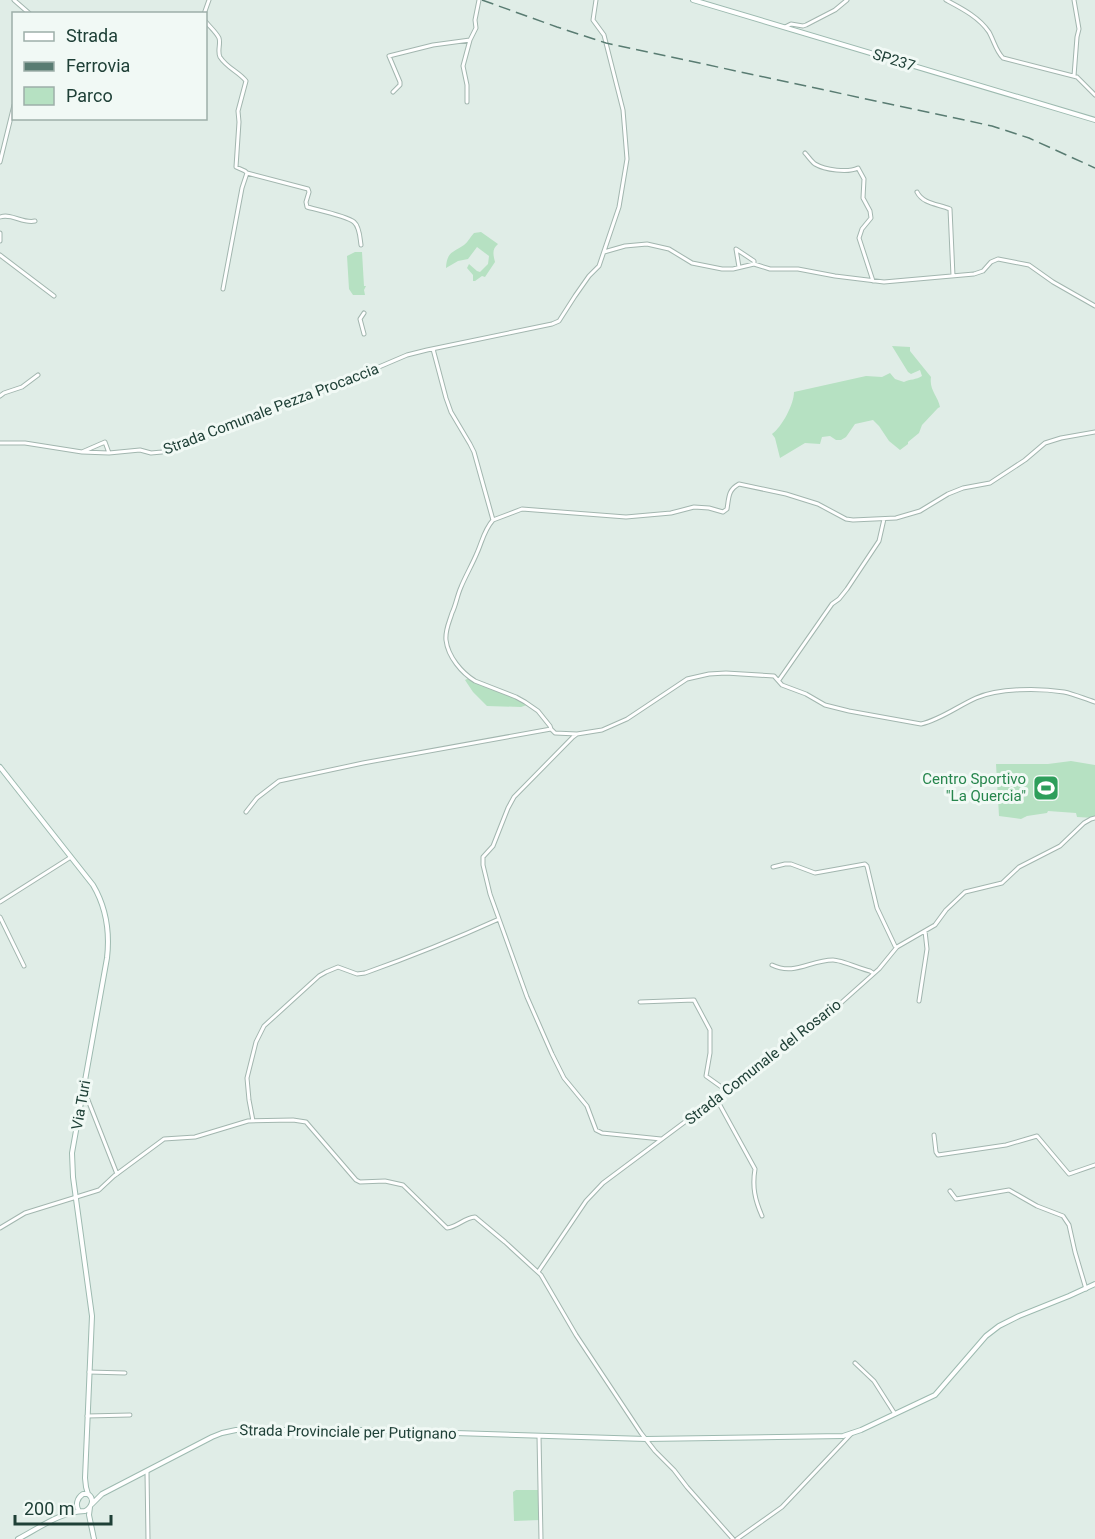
<svg xmlns="http://www.w3.org/2000/svg" width="1095" height="1539" viewBox="0 0 1095 1539" font-family="Roboto,sans-serif">
	<rect width="100%" height="100%" fill="#e0ede7"/>
	<!-- green -->
	<path fill="#b6e1c2" d="M481,232L498,244C492,249 493,254 495,262L485,277L482,276L475,281H473V275L467,268L469,264L477,271L480,272L488,264L489,256L477,247L468,259L458,261L446,268C447,252 452,253 464,245C468,242 470,237 474,233Z
		M355,252H362L364,286H366L364,290L365,295H353L349,289L347,256Z
		M892,346L910,347V351L931,377C929,390 938,396 940,407L938,408L922,425L919,433L908,442V444L900,450L889,441L879,426L873,420L855,424L846,437L841,440H836L830,436L822,437L820,444L805,443L780,458L775,438L772,434C782,427 794,404 794,392L866,376L882,377L890,373L895,379L904,382C910,379 916,380 922,376L920,370L911,374L908,372Z
		M469,678L519,699L527,705L521,707L487,706L473,692L465,680Z
		M1071,761L1095,765V818L1077,817L1076,813L1048,811L1047,813L1027,816L1021,819L999,816L996,764H1048Z
		M516,1490H540V1520L514,1521L513,1492Z"/>
	<g fill="none" stroke-linecap="round" stroke-linejoin="round">
		<defs>
			<path id="street" d="M14,0L30,14
				M946,0C961,8 979,17 989,32C994,41 996,51 1003,58L1077,77L1095,95
				M204,14L209,0
				M206,22C210,27 216,32 219,38C221,44 217,51 220,57C227,68 239,72 246,81L238,111L239,122L236,167L245,171L247,173L308,189L309,192L306,202L307,207C318,210 347,216 354,222C360,227 360,239 361,245
				M785,27L791,24L803,26L806,25L835,10L847,0
				M1074,76L1077,37L1079,29L1074,0
				M393,92L400,85V82L389,56L433,45L470,40
				M467,102V85L463,66L470,40L476,28L475,20L479,0
				M805,153C808,156 811,161 815,164C825,170 848,173 858,168L864,179L863,198L870,211L871,218L862,229L859,238L873,281
				M0,162L14,105
				M917,192C923,204 938,204 950,209L953,276
				M0,217C12,213 23,224 35,221
				M0,233V241
				M604,252L625,246L647,244L669,249L692,263L722,269H733L754,264
				M0,255L54,296
				M739,267L736,249L754,261V264L770,269H798L835,276L884,282L974,274L983,271L991,262L998,259L1029,265L1053,282L1095,306
				M223,289L242,188L247,173
				M364,313L360,319L364,334
				M433,349L446,398L451,412L470,444L474,452L493,520C484,530 482,542 477,553C472,565 466,575 461,587C457,596 456,605 452,613C449,623 445,630 446,640C448,657 462,673 475,681L516,697L525,702L538,711L550,726L551,729L555,733L577,734
				M0,396L4,393L22,387L38,375
				M0,443H25L82,452L109,453L140,450L151,453L162,452L203,438L230,426L325,390L407,355L427,350L552,324L559,321L575,296L589,276L599,266L619,207L627,159L623,110L606,43L604,35L593,20L596,0
				M82,452L105,442L109,453
				M493,520L522,509L626,517L671,513L694,507L709,508L723,512L727,509C729,497 728,490 739,484L786,494L818,504L846,519L853,520L896,518L920,511L948,494L963,488L990,483L1025,460L1045,443L1061,438L1095,432
				M779,680L832,604L839,599L847,589L879,541L884,519
				M246,812L257,798L279,781L363,763L551,729
				M773,867L785,864H791L815,873L865,864L867,866L877,908L895,946L897,947
				M0,902L71,857
				M0,917L24,966
				M772,965C795,976 810,960 833,960C841,960 861,969 870,971L873,973
				M919,1001L927,949L925,931
				M640,1002L694,1000L710,1030V1053L706,1076L727,1091
				M83,1094L86,1095L117,1174
				M716,1098L755,1169C752,1187 755,1200 762,1216
				M253,1121L249,1100L247,1078L256,1042L264,1026L319,976L326,972L338,967L357,974L365,973C410,957 455,939 499,919
				M934,1135L936,1152L938,1155L1006,1145L1037,1136L1069,1174L1095,1165
				M661,1139L602,1133L596,1130L587,1106L564,1078L552,1054L527,997L490,894L483,865V857L493,846L508,808L514,797L573,737L577,734L602,730L627,719L687,679L709,674L726,673L774,676L782,685L806,694L825,705L849,711L921,724C940,720 958,706 976,698C999,688 1039,688 1064,692C1074,694 1085,699 1095,702
				M950,1191L956,1199L1009,1190L1037,1206L1063,1216L1069,1225L1075,1252L1086,1289
				M0,1228L25,1213L99,1190L114,1176L164,1139L195,1137L248,1121L293,1120L306,1122L356,1180L360,1182L385,1181L403,1185L447,1228C457,1227 464,1218 475,1217L505,1242L541,1275L576,1335L641,1433L655,1451L674,1470L687,1487L733,1539
				M538,1272L586,1201L603,1183L824,1018L879,969L897,947L935,925L946,910L965,892L1002,883L1019,867L1060,846L1084,823L1091,819L1095,818
				M855,1363L874,1381L895,1414
				M89,1372L125,1373
				M87,1416L130,1415
				M539,1436L541,1539
				M147,1472L148,1539
				M737,1539L782,1507L852,1433"/>
			<path id="secondary" d="M693,0L1095,120
				M0,767L93,885C106,907 110,932 107,958L72,1153L73,1177L92,1316L85,1478L86,1487L88,1494
				M92,1504L102,1494L212,1437L222,1433L236,1430H362L646,1439L843,1436L861,1430L935,1395L986,1336L999,1326L1019,1316L1069,1296L1095,1284
				M90,1507L89,1515L94,1539
				M18,1539C39,1528 62,1511 85,1511C92,1507 95,1499 88,1494H83C77,1498 75,1505 79,1511"/>
		</defs>
		<!-- street casing -->
		<use href="#street" stroke="#a2b6af" stroke-width="5"/>
		<!-- secondary casing -->
		<use href="#secondary" stroke="#9dbab0" stroke-width="6"/>
		<!-- street -->
		<use href="#street" stroke="#fff" stroke-width="3"/>
		<!-- secondary -->
		<use href="#secondary" stroke="#fff" stroke-width="4"/>
		<!-- rail -->
		<path stroke="#597c72" stroke-width="1.5" stroke-dasharray="12 6" stroke-linecap="butt" d="M482,0L557,27L606,43L992,126L1029,138L1095,168"/>
	</g>
	<!-- icons -->
	<defs>
		<symbol id="stadium-square" viewBox="-11 -11 22 22"><rect x="-9" y="-9" width="18" height="18" rx="4" fill="#2e9e5b" stroke="#f1f9f5"/><path d="M0-5a6.5 5 0 1 0 0 10a6.5 5 0 1 0 0-10ZM-3.5-1.8h7v3.6h-7Z" fill="#fff"/></symbol>
	</defs>
	<g fill-rule="evenodd">
		<use href="#stadium-square" x="1031" y="773" width="30" height="30"/>
	</g>
	<g text-anchor="middle" dominant-baseline="central" stroke-width="6" stroke-linejoin="round" paint-order="stroke">
		<!-- street labels -->
		<g font-size="15" fill="#1f4037" stroke="#f1f9f5">
			<text transform="translate(894 60) rotate(17)">SP237</text>
			<text transform="translate(271 409) rotate(-21)">Strada Comunale Pezza Procaccia</text>
			<text transform="translate(763 1062) rotate(-38)">Strada Comunale del Rosario</text>
			<text transform="translate(81 1105) rotate(-80)">Via Turi</text>
			<text transform="translate(348 1432) rotate(1)">Strada Provinciale per Putignano</text>
		</g>
		<!-- leisure labels -->
		<g font-size="15" fill="#27864d" stroke="#f1f9f5" text-anchor="end">
			<text x="1026" y="779">Centro Sportivo<tspan x="1026" dy="17">"La Quercia"</tspan></text>
		</g>
	</g>
	<!-- legend -->
	<rect x="12" y="12" width="195" height="108" fill="#f1f9f5" stroke="#9dafa9" stroke-width="1.5"/>
	<rect x="24" y="32" width="30" height="9" fill="#ffffff" stroke="#9dafa9" stroke-width="1.5"/>
	<text x="66" y="42" font-size="18" fill="#1f4037">Strada</text>
	<rect x="24" y="62" width="30" height="9" fill="#597c72" stroke="#9dafa9" stroke-width="1.5"/>
	<text x="66" y="72" font-size="18" fill="#1f4037">Ferrovia</text>
	<rect x="24" y="87" width="30" height="18" fill="#b6e1c2" stroke="#9dafa9" stroke-width="1.5"/>
	<text x="66" y="102" font-size="18" fill="#1f4037">Parco</text>
	<!-- scale -->
	<path d="M15 1515v9h96v-9" fill="none" stroke="#1f4037" stroke-width="3"/>
	<text x="24" y="1515" font-size="18" fill="#1f4037" stroke="#f1f9f5" stroke-width="4.5" paint-order="stroke">200 m</text>
</svg>
